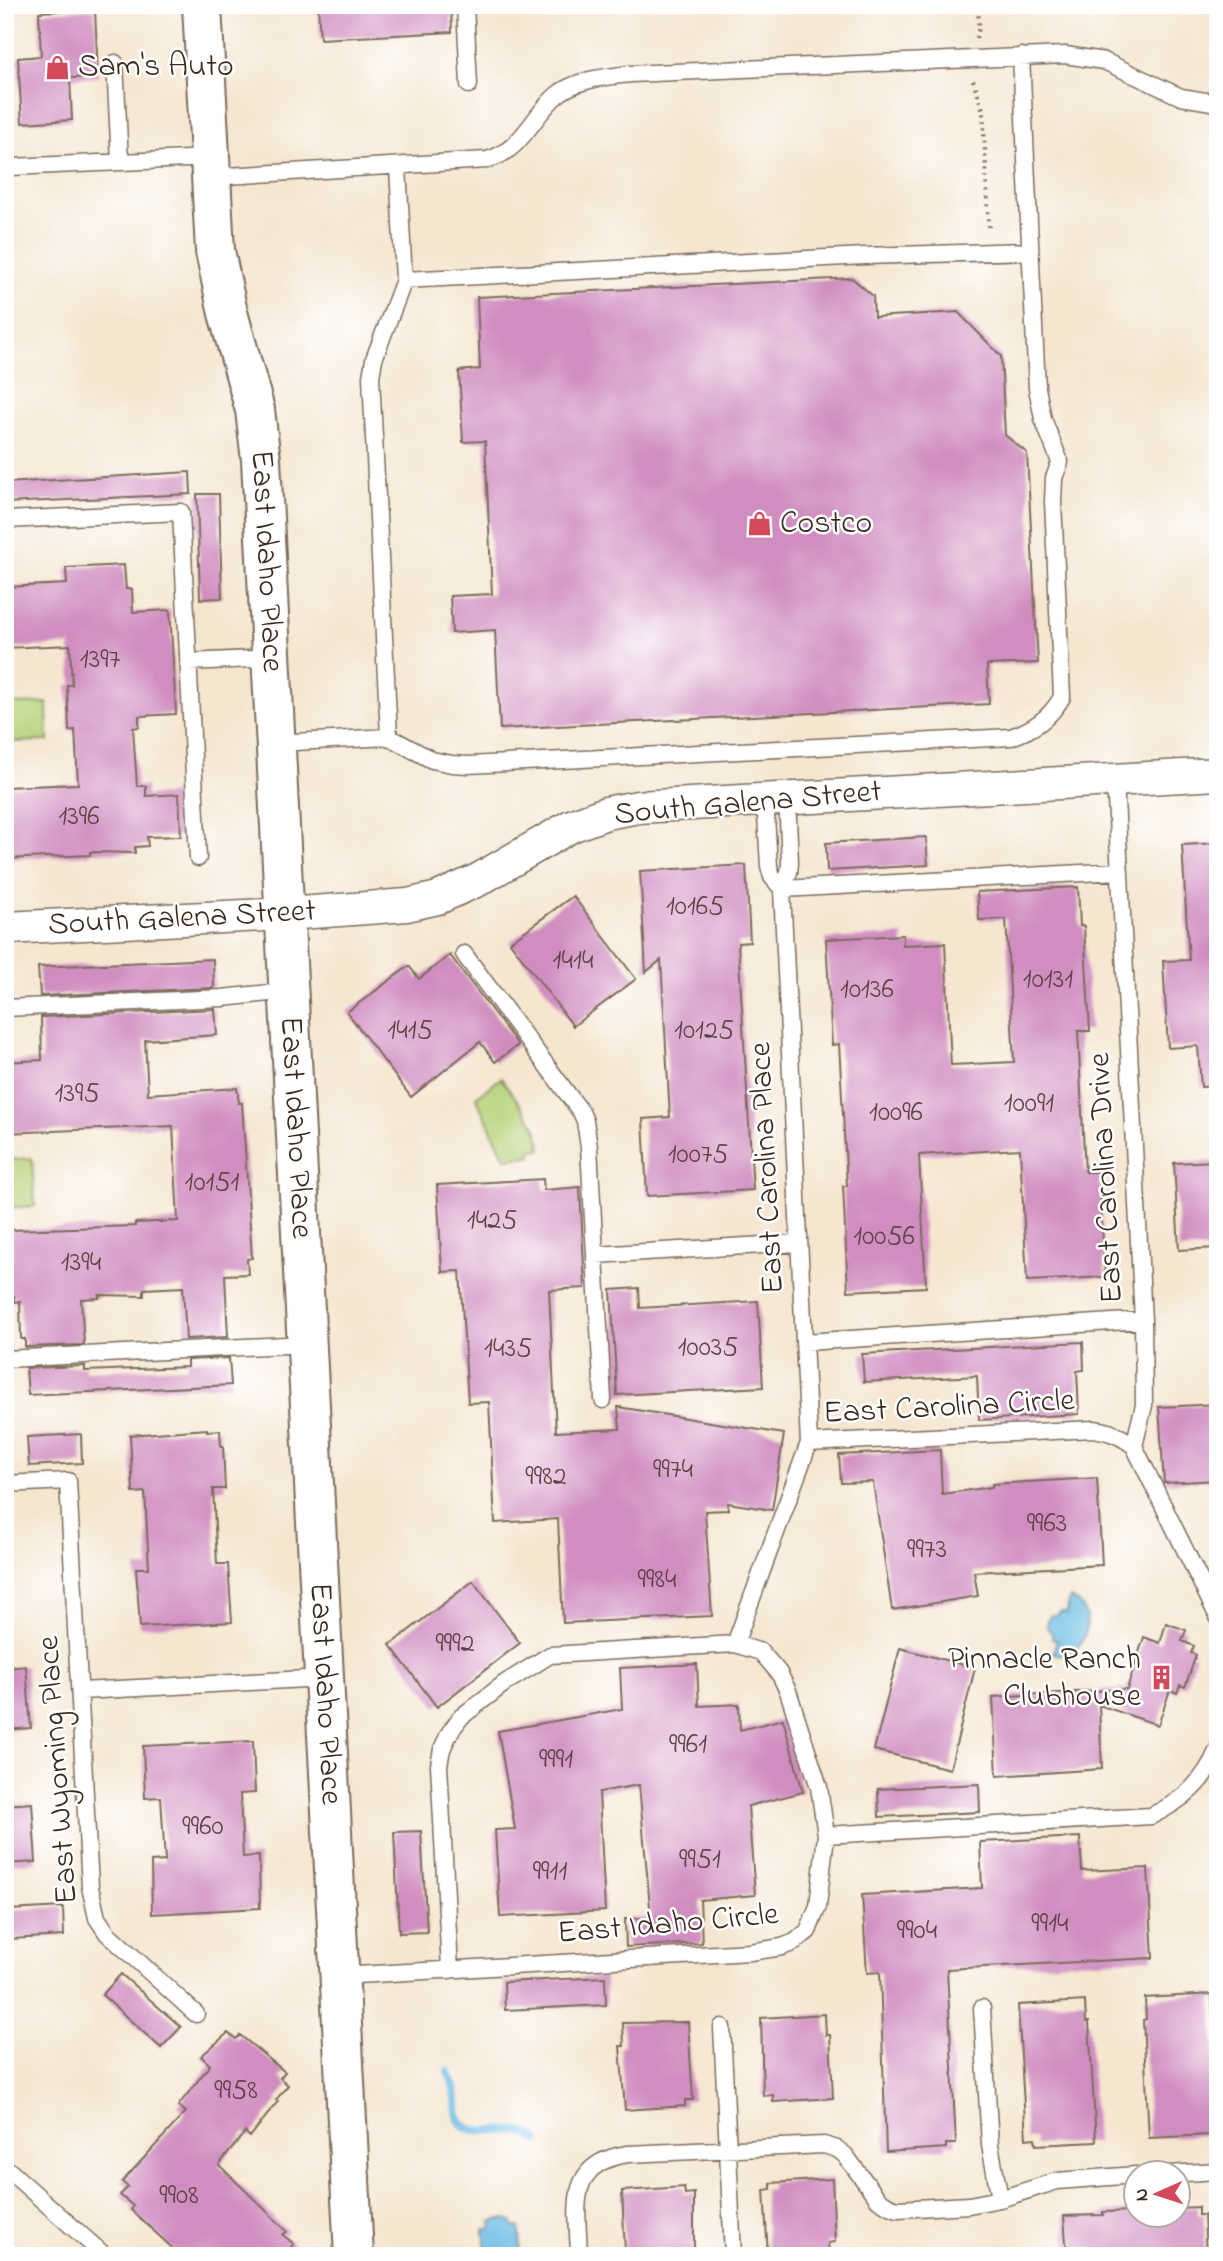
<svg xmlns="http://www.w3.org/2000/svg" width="1223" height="2261" viewBox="0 0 1223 2261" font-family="'Indie Flower',sans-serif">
	<rect width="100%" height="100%" fill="#fff"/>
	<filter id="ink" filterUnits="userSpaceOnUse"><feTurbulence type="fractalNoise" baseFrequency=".0143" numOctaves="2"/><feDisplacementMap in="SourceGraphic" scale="14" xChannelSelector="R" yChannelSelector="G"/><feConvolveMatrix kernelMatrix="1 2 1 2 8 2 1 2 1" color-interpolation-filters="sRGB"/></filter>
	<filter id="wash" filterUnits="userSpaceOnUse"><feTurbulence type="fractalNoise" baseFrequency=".00686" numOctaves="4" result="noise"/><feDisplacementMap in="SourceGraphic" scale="28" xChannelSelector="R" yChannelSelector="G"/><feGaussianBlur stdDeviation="1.57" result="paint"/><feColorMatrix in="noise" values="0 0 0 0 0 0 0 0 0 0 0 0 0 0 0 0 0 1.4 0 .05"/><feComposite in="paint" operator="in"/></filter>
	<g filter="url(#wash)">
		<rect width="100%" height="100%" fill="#f5e6d0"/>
		<!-- green -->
		<path fill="#b6d379" stroke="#787e4c" stroke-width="2" d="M47,703L48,741L5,742V704Z
			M501,1078L535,1125L542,1149L531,1150V1156L505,1158L476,1097Z
			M32,1158L35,1206L5,1208V1160Z"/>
		<!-- water -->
		<path fill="#66bae2" stroke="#507280" stroke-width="2" d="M1070,1598C1101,1609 1085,1664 1053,1653L1057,1640L1052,1638L1053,1634C1046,1629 1044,1622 1050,1616L1059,1614L1060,1611L1066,1613Z
			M498,2219H506L513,2223L514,2227H520L521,2256H486L484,2229H491L492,2222Z"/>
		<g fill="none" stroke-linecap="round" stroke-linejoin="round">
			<!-- stream -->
			<path stroke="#66bae2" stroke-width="8" d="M448,2072C452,2080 455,2089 456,2098C458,2105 456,2114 459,2120C472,2143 516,2119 537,2140"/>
		</g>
		<g id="blocks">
			<!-- building -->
			<path fill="#d08dc0" d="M318,5H451L452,32L320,39Z
				M95,9L98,77L70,78L72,120L22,123L18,58L41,56L39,12Z
				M852,278L873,296L874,317L958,312L1001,356L1005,435L1027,453L1038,663L987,665L989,704L500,729L495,630L452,633L450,596L492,594L485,441L463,442L459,371L480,369L477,297Z
				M190,472L191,494L5,503V483Z
				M197,494H219L222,598L200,599Z
				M124,565L126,589H132L133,612L170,610L176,714L139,716V727L133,728L137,786H146V796L179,794L181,836L147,837L148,846L135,847V853L90,852V855L5,859V787L78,784L75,730L69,731L67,685H72L70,645L5,648V587L67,584L66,568Z
				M926,837L928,865L827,871L826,843Z
				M1218,843V1086L1201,1087L1198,1046L1168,1048L1163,961L1189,960L1182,845Z
				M746,865L750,942L738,943L753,1190L647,1196L643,1119L670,1117L661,960L646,972L640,871Z
				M1078,887L1080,926H1084L1090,1031H1078L1085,1172H1099L1105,1277L1027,1281L1020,1149L951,1153L919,1155L926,1287L848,1291L843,1186H847L839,1044L832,1045L826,939L903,935V945L945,943L951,1065L1014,1062L1006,919L979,920L977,892Z
				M573,896L636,979L573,1026L510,942Z
				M450,955L518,1045L495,1062L480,1042L411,1097L347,1012L409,966L419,979Z
				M213,959L214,988L40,996L38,967Z
				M215,1009L217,1035L145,1040L148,1094L237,1088L239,1103H242L252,1258L247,1259L248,1274L225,1275L228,1337L186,1339L183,1287L144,1289V1296L99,1295V1298L81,1299L84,1345L25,1347V1339H21L20,1301L14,1302V1296H5V1237H10V1230L135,1226V1223L178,1221L173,1126L5,1133V1062L42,1060L41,1017Z
				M1215,1161V1169H1218V1248L1179,1250L1174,1163Z
				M543,1179L544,1190L580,1187L585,1288L549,1290L556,1432L620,1429L618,1407L784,1434L772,1510L728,1503V1510L705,1511L712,1616L563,1623L558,1519L495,1523L489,1402L468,1403L460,1271L442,1272L437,1185Z
				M639,1288L640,1308L758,1301L763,1387L617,1395L611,1290Z
				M1083,1342L1084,1370L1077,1371L1079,1414L979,1420L977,1376L864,1382L862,1354Z
				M229,1358L231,1385L28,1395L26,1368L85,1366V1371L187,1367V1360Z
				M1218,1404V1480L1164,1483L1159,1407Z
				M207,1429V1431L220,1430L221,1446H223L225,1489H213L217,1564H228L232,1622L140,1627L136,1568H149L145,1492L133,1493L130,1435Z
				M81,1434L82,1463L29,1466L27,1437Z
				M940,1450L942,1494L992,1487V1484L1097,1478L1102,1565L974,1572L978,1596L892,1610L873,1482L841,1483L839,1455Z
				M473,1581L520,1643L437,1707L390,1645Z
				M1166,1623L1186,1630L1182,1641L1194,1646L1191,1653L1196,1655L1185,1687L1180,1685L1177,1693L1170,1690L1158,1725L1099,1705L1102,1769L997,1776L993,1697L1127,1689L1144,1637L1160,1643Z
				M900,1648L975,1668L950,1769L874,1750Z
				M697,1664L699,1706L739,1704L740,1730L783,1719L803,1792L748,1806L755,1895L700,1900L702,1943L626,1947L625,1919L651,1918L639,1785L599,1792L605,1911L500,1917L495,1830L515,1829L498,1731L622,1709L620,1668Z
				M26,1666L31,1728L5,1730V1668Z
				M253,1741L255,1793L240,1794L243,1857L259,1856L260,1908L152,1914L151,1862L165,1861L161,1797L145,1798L143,1746Z
				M979,1784L980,1812L879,1817L878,1789Z
				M32,1803L36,1862L5,1864V1805Z
				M421,1831L427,1932L399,1933L394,1832Z
				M1080,1837L1082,1871L1148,1868L1153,1958L947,1969L956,2144H946V2148L886,2152L880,1972L867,1973L862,1895L982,1888L980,1842Z
				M63,1907L64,1936L10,1939L9,1910Z
				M121,1974L181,2027L161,2048L102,1995Z
				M605,1977L606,2005L505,2010L504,1982Z
				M1212,1994L1217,2127L1209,2128L1210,2135L1149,2138L1143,2020L1146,2019L1145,1998Z
				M1085,2001L1086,2022H1089L1096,2142L1036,2145L1035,2138L1026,2139L1018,2005Z
				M825,2014L826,2035H830L833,2098L773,2102V2095L763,2096L761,2018Z
				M688,2022L693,2100H685V2106L625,2110L620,2046H624L623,2023Z
				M228,2033L236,2039L240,2035L285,2072L280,2078L288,2085L276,2100L278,2101L250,2137L245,2132L219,2165L287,2231L283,2235L294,2244L283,2256H181L131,2210L133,2206L120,2195L128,2187L122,2182L186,2112L178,2106L210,2065L201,2056Z
				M832,2179L835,2242L828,2243L829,2256H768L764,2190L771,2189V2183Z
				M684,2187L685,2194L694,2193V2256H631V2253H625L622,2191Z
				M1198,2207V2215H1204L1206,2256H1067L1064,2216L1103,2215V2212L1136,2211V2216H1178V2208Z"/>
		</g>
	</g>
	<g filter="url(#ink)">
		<use href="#blocks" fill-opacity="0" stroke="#7c6c5c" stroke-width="2"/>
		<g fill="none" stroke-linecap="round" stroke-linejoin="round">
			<defs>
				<path id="lane" d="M465,5L469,85
					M115,63L120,162
					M5,163L11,167L210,158
					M398,167L404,280L865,256L1030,251
					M211,177L487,160C522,151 532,116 557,95C576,79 606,77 630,74L1065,55L1104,61L1181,97L1218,103
					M5,520L181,512L198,858
					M189,662L272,658
					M389,737L371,377L374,359L404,280
					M276,743L389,737L432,760L452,764L468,765L1011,737C1034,729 1050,718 1062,697L1053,502L1054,478L1060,462L1043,419L1037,388L1021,56
					M1115,779L1143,1320L1144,1405L1134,1446L1218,1617
					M765,799L769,866L772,877L782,889
					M782,889L1120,871
					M464,954L581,1112L585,1121L589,1147L603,1400
					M5,1008L222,998L289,991
					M595,1255L799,1243
					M805,1342L1143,1320
					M5,1359L306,1344
					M809,1443L1094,1429C1110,1431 1121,1436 1134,1446
					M5,1484L68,1481L90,1887L97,1918L107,1933L196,2014
					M735,1644L809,1443L782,889L789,872L790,863L787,798
					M81,1691L324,1678
					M826,1835L1151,1816C1182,1801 1205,1782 1218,1749
					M340,1976L750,1952L782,1947L795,1942L808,1931L818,1906L826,1835L819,1787L788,1691L779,1673L761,1652L735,1644L550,1655L505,1683L461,1717L450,1732L442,1749L439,1765L450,1970
					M982,2008L990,2145L1000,2199
					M722,2027L733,2256
					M5,2167L105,2256
					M1168,2174L1218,2171
					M579,2256C578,2208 565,2163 628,2154L824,2145L837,2149L845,2155L878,2199L889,2206L898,2209L969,2205L1000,2199L1057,2181L1136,2175"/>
				<path id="street" d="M5,928L286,914L407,905L438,898L478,880L571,826L606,813L638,807L1218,774"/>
				<g id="secondary">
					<path id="s1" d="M202,5L215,251L228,313L255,410L261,460L354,2256"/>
				</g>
			</defs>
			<!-- lane casing -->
			<use href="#lane" stroke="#7c6c5c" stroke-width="19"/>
			<!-- street casing -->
			<use href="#street" stroke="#7c6c5c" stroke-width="35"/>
			<!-- secondary casing -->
			<use href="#secondary" stroke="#7c6c5c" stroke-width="42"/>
			<!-- path -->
			<path stroke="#7c6c5c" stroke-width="4.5" stroke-dasharray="2 5" stroke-linecap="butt" d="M976,38L979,28L978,5
				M973,80L983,110L989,232"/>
			<!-- lane -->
			<use href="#lane" stroke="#fff" stroke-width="16"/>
			<!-- street -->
			<use href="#street" stroke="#fff" stroke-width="32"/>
			<!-- secondary -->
			<use href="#secondary" stroke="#fff" stroke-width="38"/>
		</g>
	</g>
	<!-- icons -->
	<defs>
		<symbol id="shop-bare" viewBox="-9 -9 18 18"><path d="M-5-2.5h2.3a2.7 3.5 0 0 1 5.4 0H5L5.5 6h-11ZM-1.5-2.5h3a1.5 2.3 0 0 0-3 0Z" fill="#d1495b" stroke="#fff" stroke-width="2.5" paint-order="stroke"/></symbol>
		<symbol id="building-bare" viewBox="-9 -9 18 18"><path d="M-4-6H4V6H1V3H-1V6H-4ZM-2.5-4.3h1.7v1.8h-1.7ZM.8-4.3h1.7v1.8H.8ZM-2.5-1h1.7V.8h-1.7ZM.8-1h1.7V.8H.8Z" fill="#d1495b" stroke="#fff" stroke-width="2.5" paint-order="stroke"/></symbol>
	</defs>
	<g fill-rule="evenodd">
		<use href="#shop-bare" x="40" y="50" width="35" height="35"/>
		<use href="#shop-bare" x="742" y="506" width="35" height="35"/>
		<use href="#building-bare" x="1144" y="1660" width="35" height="35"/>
	</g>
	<g text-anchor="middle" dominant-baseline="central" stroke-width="5" stroke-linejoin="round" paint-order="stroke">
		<!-- number labels -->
		<g font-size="28" fill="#604346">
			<text x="100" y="660">1397</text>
			<text x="79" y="817">1396</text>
			<text x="695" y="907">10165</text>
			<text x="573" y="961">1414</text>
			<text x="1048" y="980">10131</text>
			<text x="867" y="990">10136</text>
			<text x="410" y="1031">1415</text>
			<text x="704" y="1031">10125</text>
			<text x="77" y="1094">1395</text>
			<text x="1029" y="1104">10091</text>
			<text x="896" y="1113">10096</text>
			<text x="698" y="1155">10075</text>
			<text x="212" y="1183">10151</text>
			<text x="492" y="1221">1425</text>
			<text x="884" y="1237">10056</text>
			<text x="81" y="1263">1394</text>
			<text x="708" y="1348">10035</text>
			<text x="508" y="1349">1435</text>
			<text x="673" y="1470">9974</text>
			<text x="546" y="1477">9982</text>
			<text x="1047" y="1524">9963</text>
			<text x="927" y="1550">9973</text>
			<text x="657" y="1580">9984</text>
			<text x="455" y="1644">9992</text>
			<text x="688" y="1745">9961</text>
			<text x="556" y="1760">9991</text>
			<text x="203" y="1827">9960</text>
			<text x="700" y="1860">9951</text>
			<text x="550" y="1872">9911</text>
			<text x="1050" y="1924">9914</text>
			<text x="917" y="1931">9904</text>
			<text x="236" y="2091">9958</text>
			<text x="179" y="2196">9908</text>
		</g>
		<!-- poi labels -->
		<g font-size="32" fill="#3b2a1e" stroke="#fff" text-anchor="start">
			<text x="78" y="67">Sam's Auto</text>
			<text x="780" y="524">Costco</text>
			<text x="1141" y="1660" text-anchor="end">Pinnacle Ranch<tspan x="1141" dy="37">Clubhouse</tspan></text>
		</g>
		<!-- street labels -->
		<g font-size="32" fill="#3b2a1e" stroke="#fff">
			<text stroke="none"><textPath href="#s1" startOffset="562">East Idaho Place</textPath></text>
			<text transform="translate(748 804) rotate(-5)">South Galena Street</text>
			<text transform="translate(182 919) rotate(-3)">South Galena Street</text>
			<text stroke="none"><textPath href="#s1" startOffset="1129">East Idaho Place</textPath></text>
			<text transform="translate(768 1168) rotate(-93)">East Carolina Place</text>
			<text transform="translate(1107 1178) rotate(-93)">East Carolina Drive</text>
			<text transform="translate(949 1408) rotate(-3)">East Carolina Circle</text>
			<text stroke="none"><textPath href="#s1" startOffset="1696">East Idaho Place</textPath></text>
			<text transform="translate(59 1770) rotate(-94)">East Wyoming Place</text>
			<text transform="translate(668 1925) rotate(-5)">East Idaho Circle</text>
		</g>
	</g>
	<!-- margin -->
	<rect width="1223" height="2261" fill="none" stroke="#fff" stroke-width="28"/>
	<!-- north arrow -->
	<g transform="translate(1157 2194) rotate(267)"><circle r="33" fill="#ffffff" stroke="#b1aaa5" stroke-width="2"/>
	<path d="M0-5L12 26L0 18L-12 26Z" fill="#d1495b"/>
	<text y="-10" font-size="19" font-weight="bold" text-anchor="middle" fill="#3b2a1e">N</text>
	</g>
</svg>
